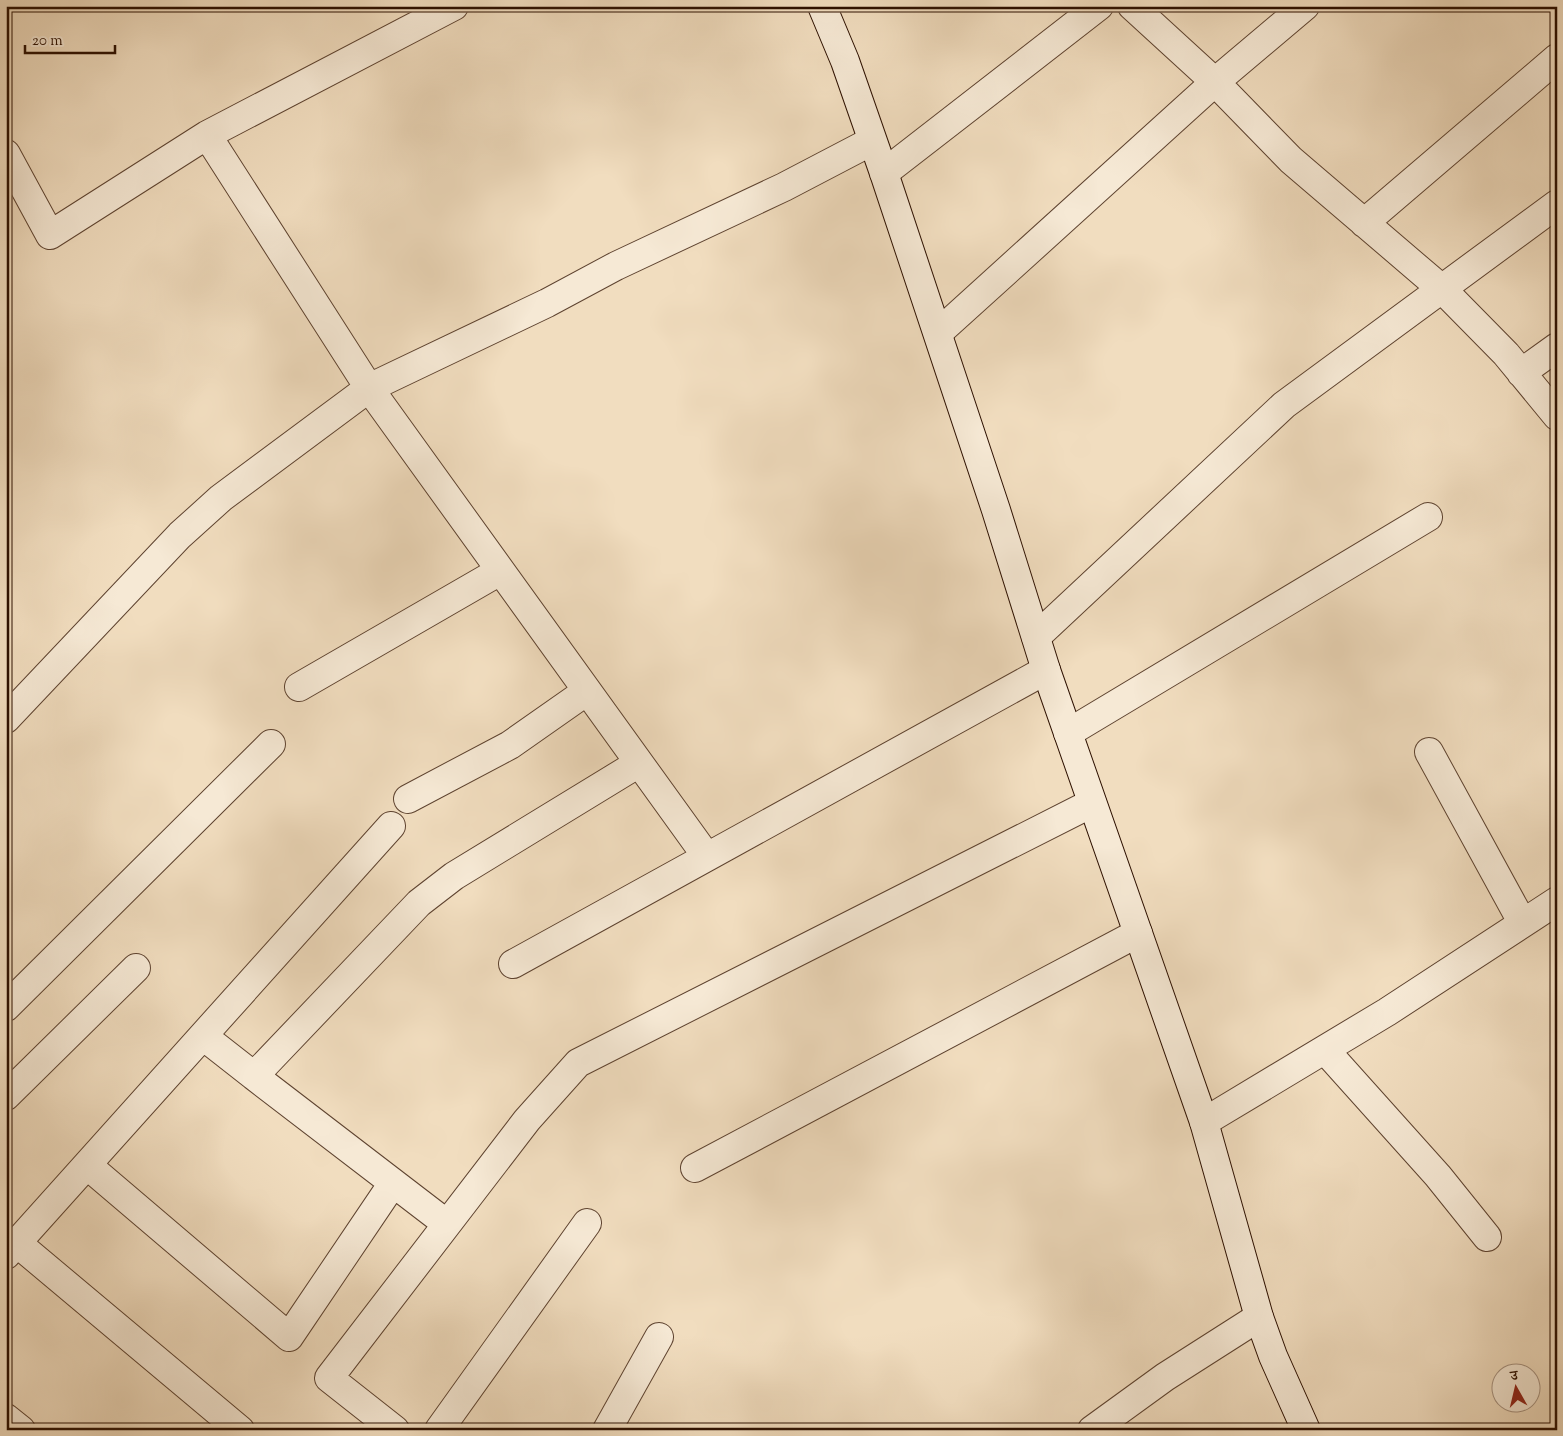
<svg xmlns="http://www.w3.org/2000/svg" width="1563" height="1436" viewBox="0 0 1563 1436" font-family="'Sorts Mill Goudy','Noto Serif Devanagari',serif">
	<rect width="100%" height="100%" fill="#f1ddbf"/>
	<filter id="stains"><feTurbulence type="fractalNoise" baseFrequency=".004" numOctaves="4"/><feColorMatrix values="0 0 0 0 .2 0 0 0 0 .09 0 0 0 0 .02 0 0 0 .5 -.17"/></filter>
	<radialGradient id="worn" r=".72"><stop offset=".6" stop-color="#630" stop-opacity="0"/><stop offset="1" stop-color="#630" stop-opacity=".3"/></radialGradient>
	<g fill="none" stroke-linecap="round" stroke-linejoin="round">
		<defs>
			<path id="street" d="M1132,6L1215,82L1291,160L1443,290L1506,354L1557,416
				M207,135L369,388L707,857
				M6,154L50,235L207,135L454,6
				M884,173L1099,6
				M1364,223L1557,58
				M938,333L1215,82L1305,6
				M1521,373L1557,347
				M1036,637L1284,405L1557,204
				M299,687L500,571
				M6,719L180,535L221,498L369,388L547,303L616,266L784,187L872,141
				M1068,733L1428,517
				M1429,752L1522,922
				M408,799L510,745L587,691
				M513,964L1046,670
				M6,1007L271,744
				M203,1036L254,1076L419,903L454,876L639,763
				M1325,1050L1438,1176L1487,1237
				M254,1076L447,1224
				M6,1096L136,968
				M1204,1122L1387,1012L1557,901
				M87,1165L289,1337L393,1183
				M695,1168L1138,933
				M17,1243L240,1430
				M6,1255L391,826
				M6,1418L21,1430
				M395,1430L329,1378L527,1120L578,1063L1092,803
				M439,1430L587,1223
				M607,1430L659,1337
				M1092,1430L1165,1377L1259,1317"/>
			<path id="secondary" d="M822,6L845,61L884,173L996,510L1046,670L1204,1122L1259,1317L1273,1356L1306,1430"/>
		</defs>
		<!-- street casing -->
		<use href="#street" stroke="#5e4330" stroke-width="30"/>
		<!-- secondary casing -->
		<use href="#secondary" stroke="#2d1000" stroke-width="30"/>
		<!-- street -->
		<use href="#street" stroke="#f6e9d5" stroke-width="28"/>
		<!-- secondary -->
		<use href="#secondary" stroke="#f6e9d5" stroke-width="28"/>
	</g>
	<!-- margin -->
	<rect width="1563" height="1436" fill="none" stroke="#f1ddbf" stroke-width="25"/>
	<rect x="8" y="8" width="1548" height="1421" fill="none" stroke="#2d1000" stroke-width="2.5"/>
	<rect x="12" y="12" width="1538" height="1411" fill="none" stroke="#2d1000"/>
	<!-- north arrow -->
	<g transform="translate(1516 1388) rotate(352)"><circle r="24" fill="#f6e9d5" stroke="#a69280"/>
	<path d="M0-4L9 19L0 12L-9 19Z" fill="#8f2418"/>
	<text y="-8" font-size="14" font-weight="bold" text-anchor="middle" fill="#2d1000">उ</text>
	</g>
	<!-- scale -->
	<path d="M25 45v8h90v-8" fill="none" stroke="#2d1000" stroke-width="2.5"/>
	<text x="32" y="45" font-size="15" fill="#2d1000" stroke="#f6e9d5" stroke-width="4" paint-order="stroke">20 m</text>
	<rect width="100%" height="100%" filter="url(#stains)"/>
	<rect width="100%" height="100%" fill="url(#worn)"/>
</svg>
